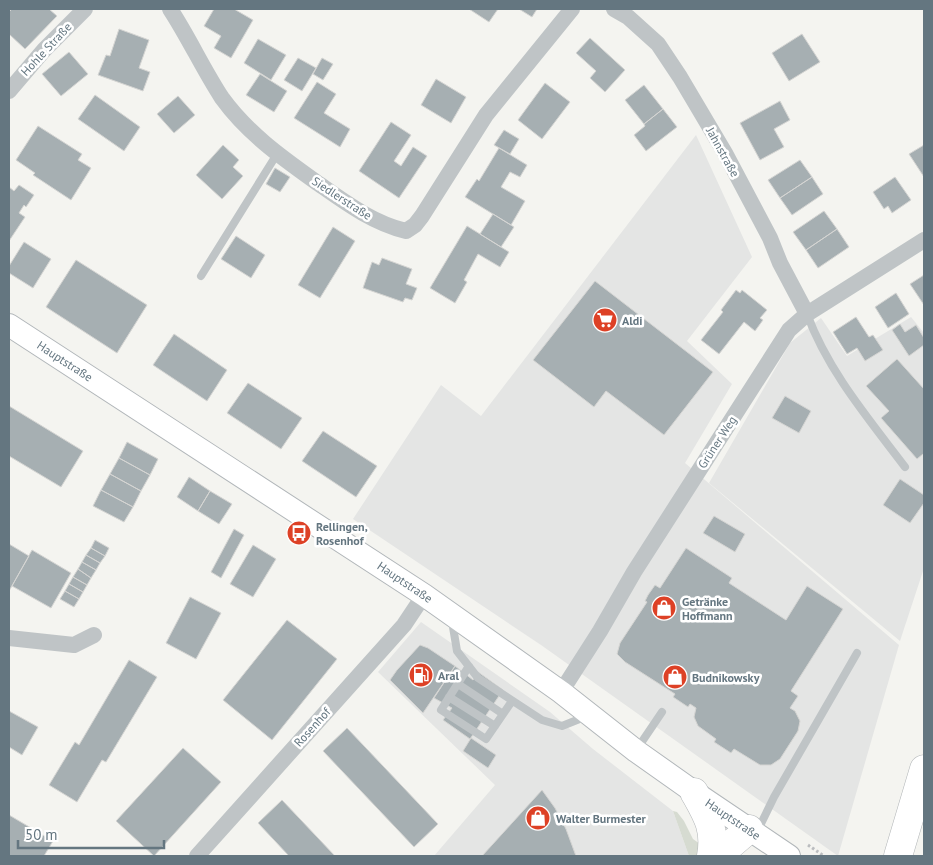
<svg xmlns="http://www.w3.org/2000/svg" width="933" height="865" viewBox="0 0 933 865" font-family="'PT Sans',sans-serif">
	<rect width="100%" height="100%" fill="#f4f4f0"/>
	<!-- built -->
	<path fill="#e4e5e4" d="M696,135L752,257L687,341L732,384L685,463L899,645L838,856L541,645L353,519L441,385L481,416Z
		M911,317L924,333V568L900,641L709,483L790,343L821,318L847,356Z
		M421,622L550,712L593,749L673,811L689,856H434L495,785L378,672Z"/>
	<!-- green -->
	<path fill="#d6dbd1" d="M673,811L677,812L684,821L693,839L707,849L705,856H689Z"/>
	<!-- building -->
	<path fill="#a6afb2" stroke="#d5d5d3" d="M12,9H49L57,16L25,49L9,34V12Z
		M214,9H234L253,20L231,58L214,48L221,36L204,26Z
		M469,9H498L489,22Z
		M519,9H537L532,17Z
		M119,29L149,40L139,68L150,72L143,91L98,75L106,55L110,56Z
		M802,34L820,62L789,81L772,53Z
		M590,38L625,70L605,92L590,78L596,71L576,53Z
		M258,39L286,55L271,80L244,63Z
		M69,52L88,74L61,96L42,74Z
		M298,58L316,68L302,91L284,80Z
		M322,58L333,64L323,80L313,74Z
		M260,74L287,91L274,112L246,95Z
		M436,79L466,97L451,123L421,105Z
		M317,82L336,94L324,113L350,129L340,147L294,118Z
		M545,83L570,102L542,139L518,120Z
		M644,85L663,109L644,124L625,100Z
		M95,95L140,127L124,151L78,119Z
		M178,96L195,115L174,133L157,114Z
		M780,101L790,120L774,129L784,147L760,160L740,123Z
		M663,109L677,127L646,151L634,135L645,126L644,124Z
		M391,122L411,135L394,161L401,166L413,147L427,156L399,198L359,171Z
		M38,126L82,154L78,160L91,168L71,200L33,175L35,173L16,160Z
		M504,130L519,139L510,154L494,145Z
		M223,145L239,160L233,167L243,176L222,199L196,175Z
		M924,145V177L909,154Z
		M499,148L527,165L520,177L510,172L501,187L525,201L511,225L465,197L477,179L479,181Z
		M800,160L812,177L780,198L768,180Z
		M275,168L290,177L280,192L266,184Z
		M812,177L823,194L792,215L780,198Z
		M895,177L911,200L892,213L888,206L884,209L873,192Z
		M19,185L34,195L26,207L24,205L19,213L25,217L9,241V187L14,191Z
		M824,211L837,229L806,250L793,232Z
		M493,214L514,227L501,247L480,234Z
		M467,226L509,252L500,267L478,254L464,280L467,282L455,303L430,288Z
		M333,227L355,241L320,298L298,285Z
		M837,229L849,247L818,268L806,250Z
		M236,236L265,255L251,278L221,259Z
		M24,242L51,259L33,288L9,273V266Z
		M382,258L412,269L406,284L417,288L412,300L405,298L403,302L363,288L372,262L379,265Z
		M76,260L147,305L117,353L46,307Z
		M924,275V305L910,284Z
		M595,281L713,372L664,435L606,391L594,407L533,360Z
		M736,290L740,293L742,290L767,310L760,318L763,320L755,331L744,322L719,354L701,340L723,312L721,310Z
		M896,293L909,314L888,328L875,307Z
		M856,317L869,337L873,335L883,350L865,361L857,348L847,354L833,332Z
		M900,324L905,332L916,325L924,338V345L909,356L892,330Z
		M174,334L227,370L207,401L153,365Z
		M897,359L924,389V455L923,454L917,459L881,418L889,411L866,386Z
		M248,383L302,418L281,449L227,413Z
		M785,396L811,411L799,433L772,418Z
		M9,406L83,451L61,487L9,456Z
		M323,431L377,466L356,497L302,461Z
		M127,442L158,459L150,475L119,458Z
		M119,458L150,475L141,491L110,474Z
		M110,474L141,491L133,507L101,490Z
		M189,477L210,491L198,511L177,497Z
		M900,479L924,495V503L910,523L883,505Z
		M101,490L133,507L124,522L93,506Z
		M210,491L232,504L219,524L198,511Z
		M714,516L745,534L735,552L703,533Z
		M234,529L244,535L221,578L211,572Z
		M95,540L109,548L105,556L91,548Z
		M9,544L29,556L9,591Z
		M253,545L276,559L253,597L230,584Z
		M91,548L105,556L100,563L86,555Z
		M686,548L732,578L729,583L786,620L807,586L843,609L791,691L798,696L790,708L795,711L800,721L798,731L780,759L771,765H760L734,749L731,753L714,742L716,739L698,726L694,717L696,708L690,704L688,707L673,697L675,694L625,662L617,654L620,643L647,602L645,601L648,595L655,585L660,588Z
		M32,550L71,573L51,608L12,586Z
		M86,555L100,563L96,570L82,562Z
		M82,562L96,570L91,578L78,569Z
		M78,569L91,578L87,585L73,577Z
		M73,577L87,585L83,592L69,584Z
		M69,584L83,592L79,599L65,591Z
		M65,591L79,599L74,607L60,599Z
		M190,597L221,613L196,659L166,643Z
		M287,620L337,659L272,740L223,700Z
		M420,645L428,648L455,666L423,713L390,680L397,670Z
		M129,660L157,677L106,762L102,760L77,802L49,785L75,742L79,745Z
		M455,666L473,680L478,672L503,690L470,739L443,720L452,708L434,698Z
		M9,711L38,727L22,755L9,747Z
		M347,728L438,824L414,847L323,751Z
		M471,738L496,755L488,768L463,751Z
		M183,748L221,782L154,856L116,821Z
		M542,790L555,808L566,829L576,856H482Z
		M282,800L335,856H289L258,823Z
		M9,815L53,841L44,856H9Z"/>
	<g fill="none" stroke-linecap="round" stroke-linejoin="round">
		<defs>
			<path id="secondary" d="M9,325L424,595L561,692L636,751L694,792L789,856"/>
			<path id="highway" d="M694,792C707,815 716,829 711,856
				M720,856L728,847L749,829
				M898,856L924,769"/>
		</defs>
		<!-- secondary casing -->
		<use href="#secondary" stroke="#b2b7ba" stroke-width="24"/>
		<!-- highway casing -->
		<use href="#highway" stroke="#b2b6b8" stroke-width="29"/>
		<!-- path -->
		<path stroke="#bbbdbf" stroke-width="3" stroke-dasharray="2.5 2.5" stroke-linecap="butt" d="M808,845L824,856"/>
		<!-- lane -->
		<path stroke="#bfc4c6" stroke-width="8" d="M201,276L277,154
			M807,314C828,371 868,418 905,467
			M452,621L457,651L478,678L542,720L562,726L587,716
			M469,666L441,710L486,739L512,701
			M458,684L503,714
			M449,697L495,726
			M637,749L662,712
			M757,832L774,797L857,653"/>
		<!-- street -->
		<path stroke="#bfc4c6" stroke-width="16" d="M170,9C189,38 203,69 222,98C248,134 284,159 319,184C346,203 373,223 406,231L415,225L422,216L486,115L572,9
			M614,9L628,17L658,44L680,77L725,153L770,238L780,263L807,314
			M9,91L44,50L85,9
			M9,638L74,645L94,635
			M561,692L600,631L634,572L789,330L807,314L924,240
			M197,856L404,625L424,595"/>
		<!-- secondary -->
		<use href="#secondary" stroke="#fff" stroke-width="22"/>
		<!-- highway -->
		<use href="#highway" stroke="#fff" stroke-width="28"/>
	</g>
	<!-- icons -->
	<defs>
		<symbol id="supermarket-disc" viewBox="-11 -11 22 22"><circle r="9.5" fill="#dd4126" stroke="#fff"/><path d="M-6-5.5h2.5l.6 2H6L4.5 2H-2.5L-4.4-4H-6ZM-1.5 3.2a1.3 1.3 0 1 0 .1 0ZM3 3.2a1.3 1.3 0 1 0 .1 0Z" fill="#fff"/></symbol>
		<symbol id="bus-disc" viewBox="-11 -11 22 22"><circle r="9.5" fill="#dd4126" stroke="#fff"/><path d="M-5-6H5V4H4V6H2V4H-2V6H-4V4H-5ZM-3.5-4V0h7V-4ZM-3.5 1.2v1.5H-2V1.2ZM2 1.2v1.5H3.5V1.2Z" fill="#fff"/></symbol>
		<symbol id="shop-disc" viewBox="-11 -11 22 22"><circle r="9.5" fill="#dd4126" stroke="#fff"/><path d="M-5-2.5h2.3a2.7 3.5 0 0 1 5.4 0H5L5.5 6h-11ZM-1.5-2.5h3a1.5 2.3 0 0 0-3 0Z" fill="#fff"/></symbol>
		<symbol id="fuel-disc" viewBox="-11 -11 22 22"><circle r="9.5" fill="#dd4126" stroke="#fff"/><path d="M-5.5-6h7V0h2V4h1.3V-2.5L3-4.5l.8-.8L6-3V5H2.5V1h-1V6h-7ZM-4.2-4.7v3.2H.2V-4.7Z" fill="#fff"/></symbol>
	</defs>
	<g fill-rule="evenodd">
		<use href="#supermarket-disc" x="591" y="306" width="28" height="28"/>
		<use href="#bus-disc" x="285" y="519" width="28" height="28"/>
		<use href="#shop-disc" x="650" y="594" width="28" height="28"/>
		<use href="#fuel-disc" x="407" y="661" width="28" height="28"/>
		<use href="#shop-disc" x="661" y="663" width="28" height="28"/>
		<use href="#shop-disc" x="524" y="804" width="28" height="28"/>
	</g>
	<g text-anchor="middle" dominant-baseline="central" stroke-width="5" stroke-linejoin="round" paint-order="stroke">
		<!-- street labels -->
		<g font-size="12" fill="#647680" stroke="#fff">
			<text transform="translate(46 49) rotate(-47)">Hohle Straße</text>
			<text transform="translate(723 152) rotate(61)">Jahnstraße</text>
			<text transform="translate(342 198) rotate(33)">Siedlerstraße</text>
			<text transform="translate(65 361) rotate(33)">Hauptstraße</text>
			<text transform="translate(717 442) rotate(-57)">Grüner Weg</text>
			<text transform="translate(405 582) rotate(34)">Hauptstraße</text>
			<text transform="translate(312 727) rotate(-48)">Rosenhof</text>
			<text transform="translate(733 819) rotate(34)">Hauptstraße</text>
		</g>
		<!-- poi labels -->
		<g font-size="12" font-weight="bold" fill="#647680" stroke="#fff" text-anchor="start">
			<text x="622" y="320">Aldi</text>
			<text x="316" y="526">Rellingen,<tspan x="316" dy="14">Rosenhof</tspan></text>
			<text x="682" y="601">Getränke<tspan x="682" dy="14">Hoffmann</tspan></text>
			<text x="438" y="675">Aral</text>
			<text x="692" y="677">Budnikowsky</text>
			<text x="556" y="818">Walter Burmester</text>
		</g>
	</g>
	<!-- border -->
	<rect width="933" height="865" fill="none" stroke="#647680" stroke-width="20"/>
	<!-- scale -->
	<path d="M18 840v8h146v-8" fill="none" stroke="#647680" stroke-width="2.5"/>
	<text x="25" y="840" font-size="15" fill="#647680" stroke="#ffffff" stroke-width="4" paint-order="stroke">50 m</text>
</svg>
